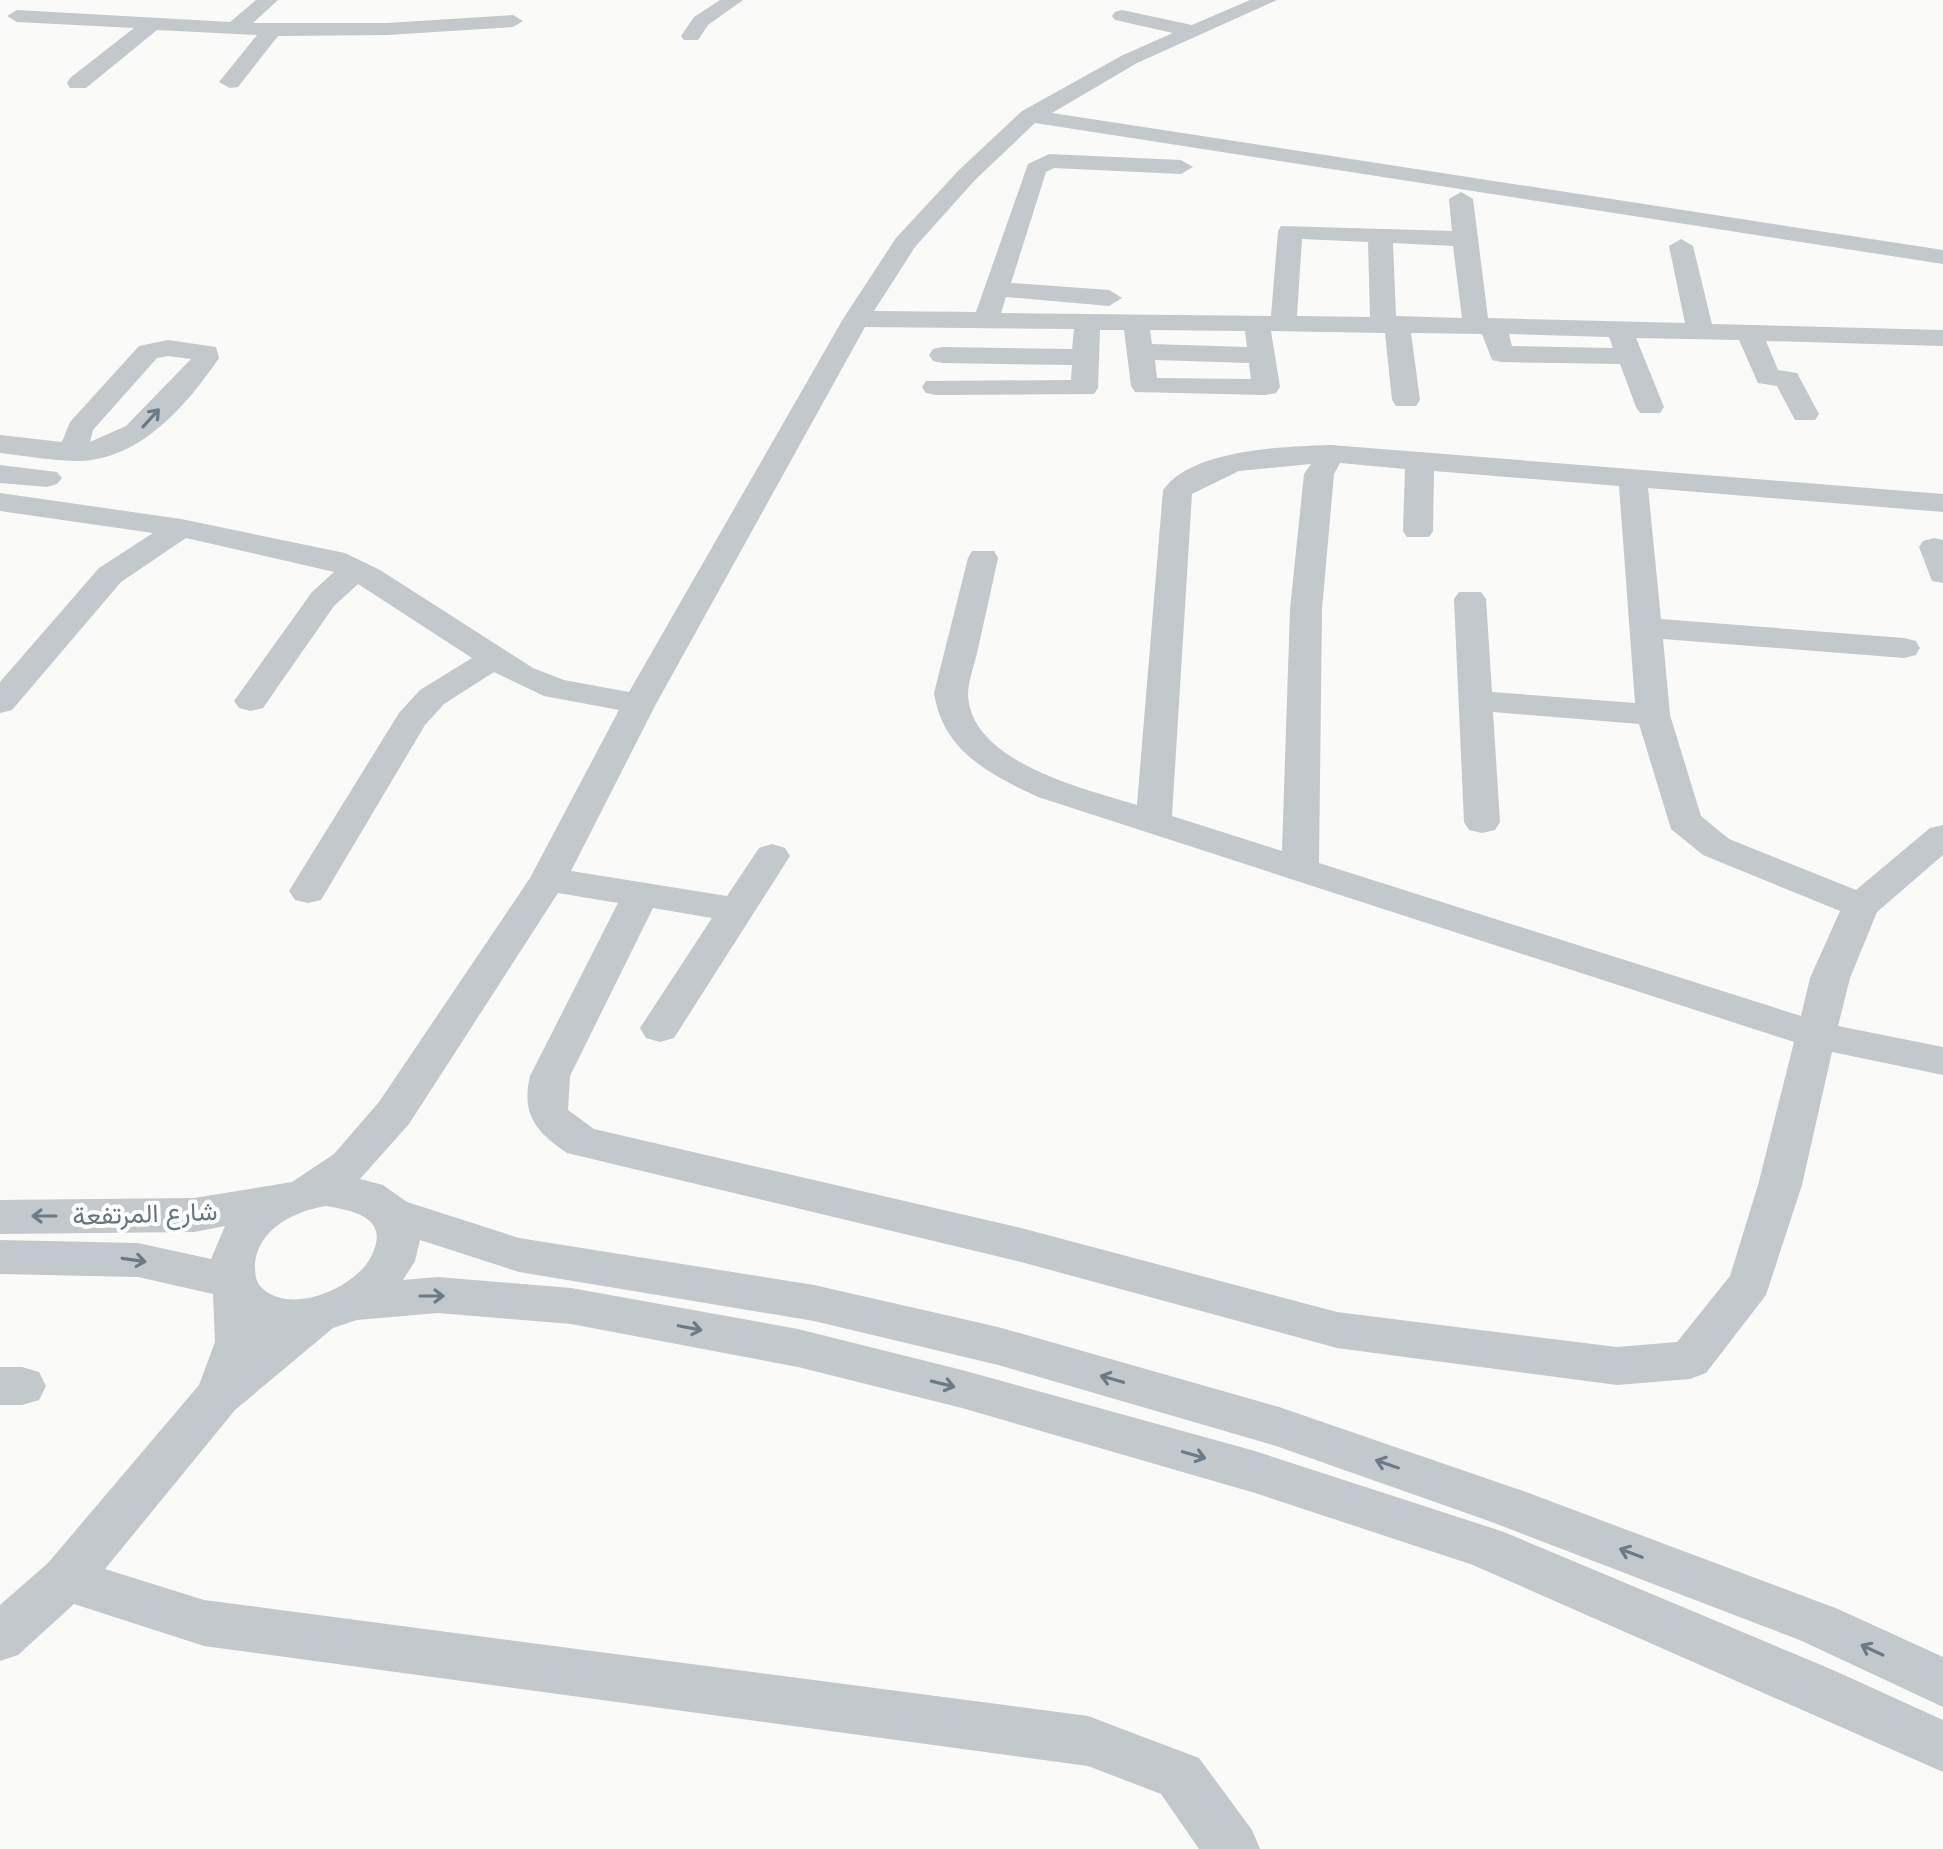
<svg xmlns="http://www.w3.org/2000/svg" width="1943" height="1849" viewBox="0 0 1943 1849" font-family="'Fira Sans',Vazirmatn,sans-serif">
	<rect width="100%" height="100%" fill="#fafaf8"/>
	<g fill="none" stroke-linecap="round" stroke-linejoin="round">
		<!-- minor -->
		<path fill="#c3c8cc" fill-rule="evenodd" d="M256,0H278L253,23H387L513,15L523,21L513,27L387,35L278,36L238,87L230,88L219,82L257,35L157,30L86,88H70L67,83L70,78L134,28L17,22L7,16L17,10L230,22Z
			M720,0H743L708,25L698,40H684L681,36L694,17Z
			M1250,0H1277L1137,63L1052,113L1943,250V264L1035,123L975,180L915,247L874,311L976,312L1028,164L1049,154L1181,160L1193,167L1181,174L1054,168L1046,172L1011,283L1109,290L1122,298L1109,306L1006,297L1001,313L1271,316L1278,231L1281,226L1452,231L1449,199L1461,192L1473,199L1488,318L1685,323L1669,246L1681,239L1693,246L1712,324L1943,330V346L1766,341L1778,370L1797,373L1819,414L1815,420H1795L1777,386L1758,383L1739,340L1636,338L1664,407L1660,413H1640L1636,407L1620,364L1501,362L1492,360L1482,334L1411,333L1420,400L1416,406H1396L1392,400L1385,333L1271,331L1280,387L1276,393L1266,395L1135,392L1131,386L1124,330H1100L1098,388L1094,394L936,395L926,393L922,387L926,381L1071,380L1072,365L942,363L933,361L929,355L933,349L942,347L1072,349L1074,329L865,327L656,704L571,871L727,896L759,848L772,844L785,848L790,856L674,1038L660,1042L646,1038L640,1028L712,918L653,908L570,1076L568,1110L594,1129L1021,1228L1337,1312L1617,1347L1677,1342L1730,1276L1758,1185L1794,1042L1038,797C989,774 943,751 934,693L968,558L972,551H994L998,558C991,590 984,622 977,653C974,666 968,682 968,695C971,763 1086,789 1137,805L1163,490C1193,448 1285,447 1331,445L1943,494V512L1648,488L1661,619L1904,638L1916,641L1920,648L1916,655L1904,658L1663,639L1670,715L1701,816L1729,839L1856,890L1930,828L1943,825V855L1877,912L1850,978L1838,1026L1943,1047V1075L1832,1052L1802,1185L1766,1295L1706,1373L1690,1379L1617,1385L1337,1348L1021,1262L567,1153C536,1132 521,1114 530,1076L618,903L558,893L409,1124L360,1179L383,1185L407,1202L519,1238L814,1285L998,1327L1279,1407L1523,1491L1838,1609L1943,1657V1707L1802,1641L1489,1521L1276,1446L998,1365L814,1321L519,1272L420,1240L415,1261L403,1280L438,1277L571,1288L798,1329L962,1370L1255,1451L1504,1532L1833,1670L1943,1720V1772L1473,1565L1255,1493L962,1408L798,1367L571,1324L438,1313L357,1320L333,1328L235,1410L105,1569L204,1600L1088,1716L1199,1758L1252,1830L1260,1849H1199L1161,1794L1088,1766L204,1646L74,1604L18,1655L0,1661V1605L48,1563L199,1385L215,1342L213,1294L138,1277L0,1274V1240L138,1243L211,1259L225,1226L194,1232L0,1234V1200L194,1198L292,1182L334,1154L379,1102L530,878L619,710L544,696L494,672L444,704L425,725L321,900L308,903L295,900L289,891L399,713L420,690L472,658L358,584L334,606L263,708L251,711L239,708L234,701L239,694L312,592L334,572L186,538L121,582L12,710L0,713V682L99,568L153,533L0,511V493L181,519L345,553L380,570L533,668L564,680L629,692L843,319L896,238L959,170L1022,111L1123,55L1173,33L1115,20L1112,16L1115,12L1122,10L1192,25ZM1302,239L1368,242L1370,317L1297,316ZM1393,243L1453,246L1462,318L1396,316ZM1150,330L1245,331L1247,347L1152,344ZM1509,334L1609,337L1613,348L1512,346ZM1155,360L1249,363L1251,379L1157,378ZM1340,463L1405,469L1403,531L1407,537H1429L1433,531L1434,471L1619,486L1635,703L1492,692L1486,599L1481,592H1459L1454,599L1464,822L1469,830L1482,833L1495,830L1500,822L1493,712L1639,724L1671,829L1703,855L1840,911L1810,978L1801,1016L1319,863L1322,609L1334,474ZM1311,464L1304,474L1290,609L1282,851L1172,816L1192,494L1239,471ZM326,1206C355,1211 391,1218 371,1257C354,1289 288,1317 260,1286C255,1280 255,1271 255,1263C259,1228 295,1211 326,1206Z
			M168,340L216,347L219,358C187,405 141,459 80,461C54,461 26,456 0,453V435L62,442L70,422L139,346ZM168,356L191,359L126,426L90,442L93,430L157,358Z
			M0,465L57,472L62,478L57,484L47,487L0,483Z
			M1934,538L1943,540V583L1932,581L1919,547L1923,541Z
			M0,1367H22L39,1372L46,1386L39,1400L22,1405H0Z"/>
	</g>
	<!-- one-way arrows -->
	<defs><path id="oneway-shaft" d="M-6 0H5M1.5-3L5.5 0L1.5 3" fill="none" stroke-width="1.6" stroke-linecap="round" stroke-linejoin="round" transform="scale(2)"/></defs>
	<g stroke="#6a7a87">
		<use href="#oneway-shaft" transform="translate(151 418) rotate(-48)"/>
		<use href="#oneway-shaft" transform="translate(44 1216) rotate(180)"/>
		<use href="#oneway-shaft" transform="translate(134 1260) rotate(8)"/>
		<use href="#oneway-shaft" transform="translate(432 1296)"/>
		<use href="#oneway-shaft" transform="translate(690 1328) rotate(11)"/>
		<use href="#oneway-shaft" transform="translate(1112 1379) rotate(-164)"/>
		<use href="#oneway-shaft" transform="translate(943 1384) rotate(14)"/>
		<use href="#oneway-shaft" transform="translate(1194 1455) rotate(16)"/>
		<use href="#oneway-shaft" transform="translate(1387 1464) rotate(-161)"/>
		<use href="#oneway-shaft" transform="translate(1631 1553) rotate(-159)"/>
		<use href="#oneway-shaft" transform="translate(1872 1650) rotate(-155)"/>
	</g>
	<g text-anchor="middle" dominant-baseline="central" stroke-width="8" stroke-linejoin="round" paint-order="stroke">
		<!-- street labels -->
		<g font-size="26" fill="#657683" stroke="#fff">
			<text transform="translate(145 1214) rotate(-2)">شارع المرتفعة</text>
		</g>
	</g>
</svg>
